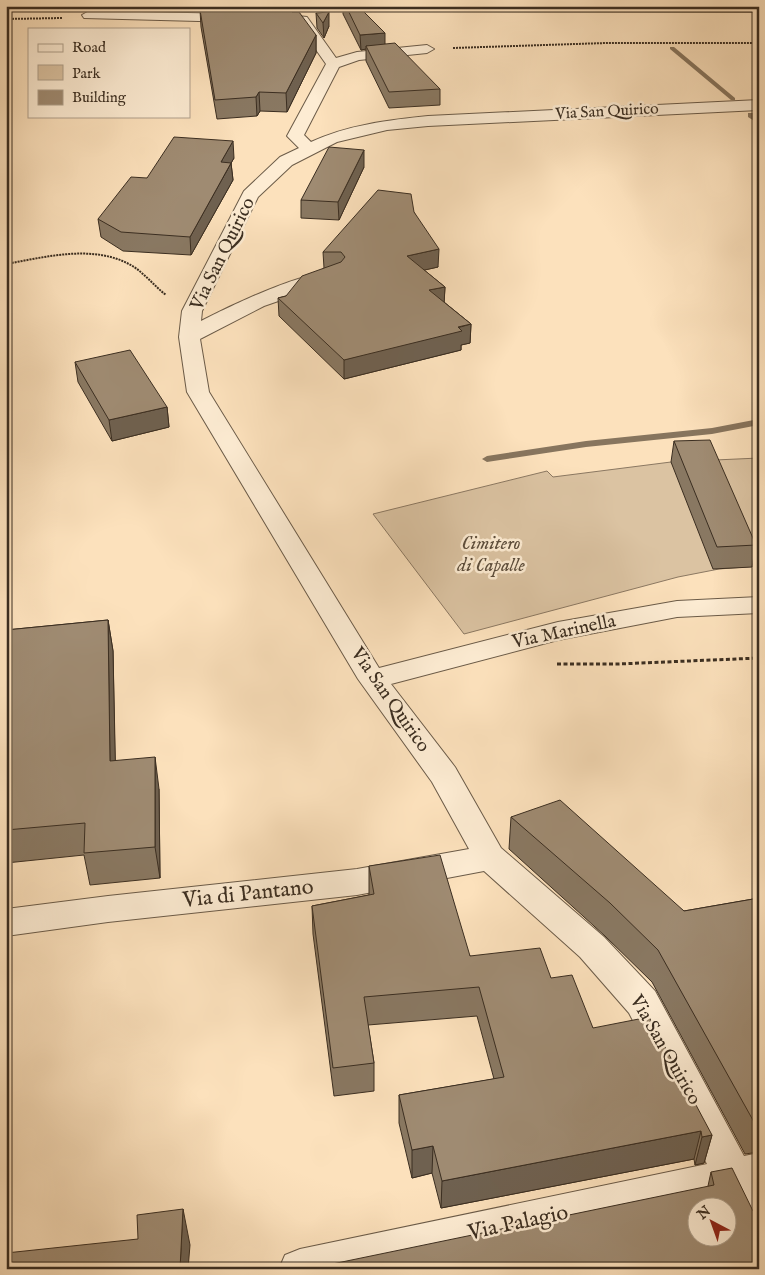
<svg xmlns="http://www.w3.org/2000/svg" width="765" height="1275" viewBox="0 0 765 1275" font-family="'IM FELL English',serif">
	<rect width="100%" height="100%" fill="#fce1bc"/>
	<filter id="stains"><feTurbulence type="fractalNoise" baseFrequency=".004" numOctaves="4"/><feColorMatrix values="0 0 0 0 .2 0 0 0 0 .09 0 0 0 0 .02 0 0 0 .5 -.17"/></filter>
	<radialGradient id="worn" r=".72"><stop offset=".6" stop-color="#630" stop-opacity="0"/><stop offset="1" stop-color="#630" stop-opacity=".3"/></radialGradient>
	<!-- green -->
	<path fill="#dbc3a2" stroke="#8b7862" d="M759,458V566L719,569L678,577L464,634L373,514L547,471L553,477L671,462Z"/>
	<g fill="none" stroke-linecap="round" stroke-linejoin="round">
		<!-- stream -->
		<path fill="#87755e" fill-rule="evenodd" d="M670,47H674L735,98V100H731L670,49Z
			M748,113H754L759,118V124L748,117Z
			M759,419V425L712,434L586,447L487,462L482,459L487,456L586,441L712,428Z"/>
		<defs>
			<path id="minor" d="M89,11L237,14L244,18L237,22L84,18L82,15Z
				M288,15L307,17L336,58L357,52L427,45L434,49L427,53L359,60L339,67L304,135L311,142C347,125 389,120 428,116L759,100V110L428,126L387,130L337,142L292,165L258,197L202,311L201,321C226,308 310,267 336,273L339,277L336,281L264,306L200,339L209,392L379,668L558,622L677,601L759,597V613L677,617L558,640L391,684L455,767L501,848L604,937L655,991L744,1156L759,1153V1246L745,1241L724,1197L395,1269H279L285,1255L300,1249L707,1164L629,1013L580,957L484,871L357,895L108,922L6,936V909L108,896L357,869L469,849L432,782L358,679L187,392L179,337L182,311L244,191L280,157L299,148L287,136L326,64L298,24L283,22L281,19L283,16Z"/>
			<path id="highway" d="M151,6H759V12L157,10Z"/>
		</defs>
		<!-- minor casing -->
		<use href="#minor" stroke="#6b5b48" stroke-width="2"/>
		<!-- highway casing -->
		<use href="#highway" stroke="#3b2e21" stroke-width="2"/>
		<!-- path-far1 -->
		<path stroke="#3b2e21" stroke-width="2" stroke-dasharray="2 1" stroke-linecap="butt" d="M6,19L63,18
			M453,48L606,43H759
			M6,264C45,257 90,245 127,263C142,270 153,285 166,295"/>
		<!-- path -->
		<path stroke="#3b2e21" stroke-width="3" stroke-dasharray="4 2.5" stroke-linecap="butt" d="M557,664H618L759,658"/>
		<!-- minor -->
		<use href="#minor" fill="#fdecd3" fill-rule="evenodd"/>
		<!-- highway -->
		<use href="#highway" fill="#fce1bc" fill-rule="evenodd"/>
	</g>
	<!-- wall -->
	<path fill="#897862" stroke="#3b2e21" d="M343,6H358L385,44L440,89V105L389,108L366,61V49L361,50L343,14Z
		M200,10L292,12L316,35V53L287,112L260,111L257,116L217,119L201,27Z
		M316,13L329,26L324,38L317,28Z
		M234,158L231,163L233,180L191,255L123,251L101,237L98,219L147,178Z
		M364,167L339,220L301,218V200Z
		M414,212L438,267L424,270L445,287L444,302L471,324L470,343L461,345V350L344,379L279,316L278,298L286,296L324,268L323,252Z
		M75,362L167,407L169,427L112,441L78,382Z
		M674,441L756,545L752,567L713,569L671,462Z
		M108,620L113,651L115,761L159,789L160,878L90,885L84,855L6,863V630Z
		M511,817L684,911L759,898L756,894L759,882V1152L745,1154L652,982L605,936L509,849Z
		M369,866L470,956L551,978L593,1028L712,1135L704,1163L695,1165L694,1159L441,1208L432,1173L412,1178L399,1123V1095L494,1079L477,1016L368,1025L374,1063V1091L334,1096L313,934L312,906L369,895Z
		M711,1172L753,1211L759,1269L708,1186Z"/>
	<!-- shaded-wall -->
	<path fill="#6f6150" stroke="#3b2e21" d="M329,12V26L324,38L323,23Z
		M385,33V48L366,46V49L361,50L360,35Z
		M316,35V53L287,112L286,93Z
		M259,92L260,111L257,116L256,97Z
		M233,141L234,158L222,179L221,162Z
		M364,150V167L339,220L338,202Z
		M231,163L233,180L191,255L190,237Z
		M439,249L438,267L407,274V256Z
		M445,287L444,305L429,290Z
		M471,324L470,343L461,345V350L344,379V360Z
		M167,407L169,427L112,441L109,420Z
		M108,620L113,651L116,792L110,761Z
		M155,757L159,789L160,878L155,847Z
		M701,1131L694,1159L441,1208L442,1181Z
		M712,1135L704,1163L695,1165L702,1137Z
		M433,1146L432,1173L412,1178V1150Z
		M183,1209L190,1245L188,1269H180Z"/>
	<!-- building -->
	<path fill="#9f8b72" stroke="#3b2e21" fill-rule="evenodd" d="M346,6H358L385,33L360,35Z
		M236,7L289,8L292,12H299L316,35L286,93L259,92L256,97L215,100L200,10Z
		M329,12L323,23L316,13Z
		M395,43L440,89L389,92L366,46Z
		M174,137L233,141L221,162L231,163L190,237L121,232L98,219L131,177L147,178Z
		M329,147L364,150L338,202L301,200Z
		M378,190L411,194L414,212L439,249L407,256L445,287L429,290L471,324L458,327L462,331L344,360L278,298L286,296L302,276L341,262L345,257L341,252H323Z
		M130,350L167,407L109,420L75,362Z
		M710,440L756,545L717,547L674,441Z
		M108,620L110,761L155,757V847L84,853L85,823L6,830V630Z
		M560,800L684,911L759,898V1122H754L658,950L610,903L511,817Z
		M440,855L470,956L540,948L551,978L572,975L593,1028L649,1017L712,1135L702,1137L701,1131L442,1181L433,1146L412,1150L399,1095L504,1077L479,987L364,997L374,1063L333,1068L312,906L374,894L369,866Z
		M732,1168L753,1211L759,1213V1269H308L714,1185L711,1172ZM698,1208H728V1238H698Z
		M183,1209L180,1269H6V1253L138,1239L137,1215Z"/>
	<g text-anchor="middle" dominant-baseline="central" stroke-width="5" stroke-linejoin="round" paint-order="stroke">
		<!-- far-street labels -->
		<g font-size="16" fill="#3b2e21" stroke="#fdecd3">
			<text transform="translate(607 112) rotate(-3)">Via San Quirico</text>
		</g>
		<!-- street labels -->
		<g font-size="19" fill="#3b2e21" stroke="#fdecd3">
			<text transform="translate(223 254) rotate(-64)">Via San Quirico</text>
			<text transform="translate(564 632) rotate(-12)">Via Marinella</text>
			<text transform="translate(390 700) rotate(55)">Via San Quirico</text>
			<text transform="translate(665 1050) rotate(60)">Via San Quirico</text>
		</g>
		<!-- park labels -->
		<g font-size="19" font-style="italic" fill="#5b4c3b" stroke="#fdecd3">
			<text x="491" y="544">Cimitero<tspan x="491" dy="22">di Capalle</tspan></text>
		</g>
		<!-- near-street labels -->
		<g font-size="22" fill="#3b2e21" stroke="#fdecd3">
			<text transform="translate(248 894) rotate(-6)">Via di Pantano</text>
			<text transform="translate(518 1223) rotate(-12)">Via Palagio</text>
		</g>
	</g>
	<!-- margin -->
	<rect width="765" height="1275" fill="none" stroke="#fce1bc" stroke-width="25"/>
	<rect x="8" y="8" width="750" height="1260" fill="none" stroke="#3b2e21" stroke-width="2.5"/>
	<rect x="12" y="12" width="740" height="1250" fill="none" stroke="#3b2e21"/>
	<!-- legend -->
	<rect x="28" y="28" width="162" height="90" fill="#fdecd3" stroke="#afa08c"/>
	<rect x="38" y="44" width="25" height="8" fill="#fdecd3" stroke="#afa08c"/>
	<text x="72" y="52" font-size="15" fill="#3b2e21">Road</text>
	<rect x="38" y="65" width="25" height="15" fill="#dbc3a2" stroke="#afa08c"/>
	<text x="72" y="78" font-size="15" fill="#3b2e21">Park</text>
	<rect x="38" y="90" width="25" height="15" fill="#9f8b72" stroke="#afa08c"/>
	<text x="72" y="102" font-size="15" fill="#3b2e21">Building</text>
	<!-- north arrow -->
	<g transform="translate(712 1222) rotate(319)"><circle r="24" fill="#fdecd3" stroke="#afa08c"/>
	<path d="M0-4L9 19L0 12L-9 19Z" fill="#8f2418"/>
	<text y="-8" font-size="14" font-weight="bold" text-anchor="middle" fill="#3b2e21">N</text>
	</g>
	<rect width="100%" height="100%" filter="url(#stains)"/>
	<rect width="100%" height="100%" fill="url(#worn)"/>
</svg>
